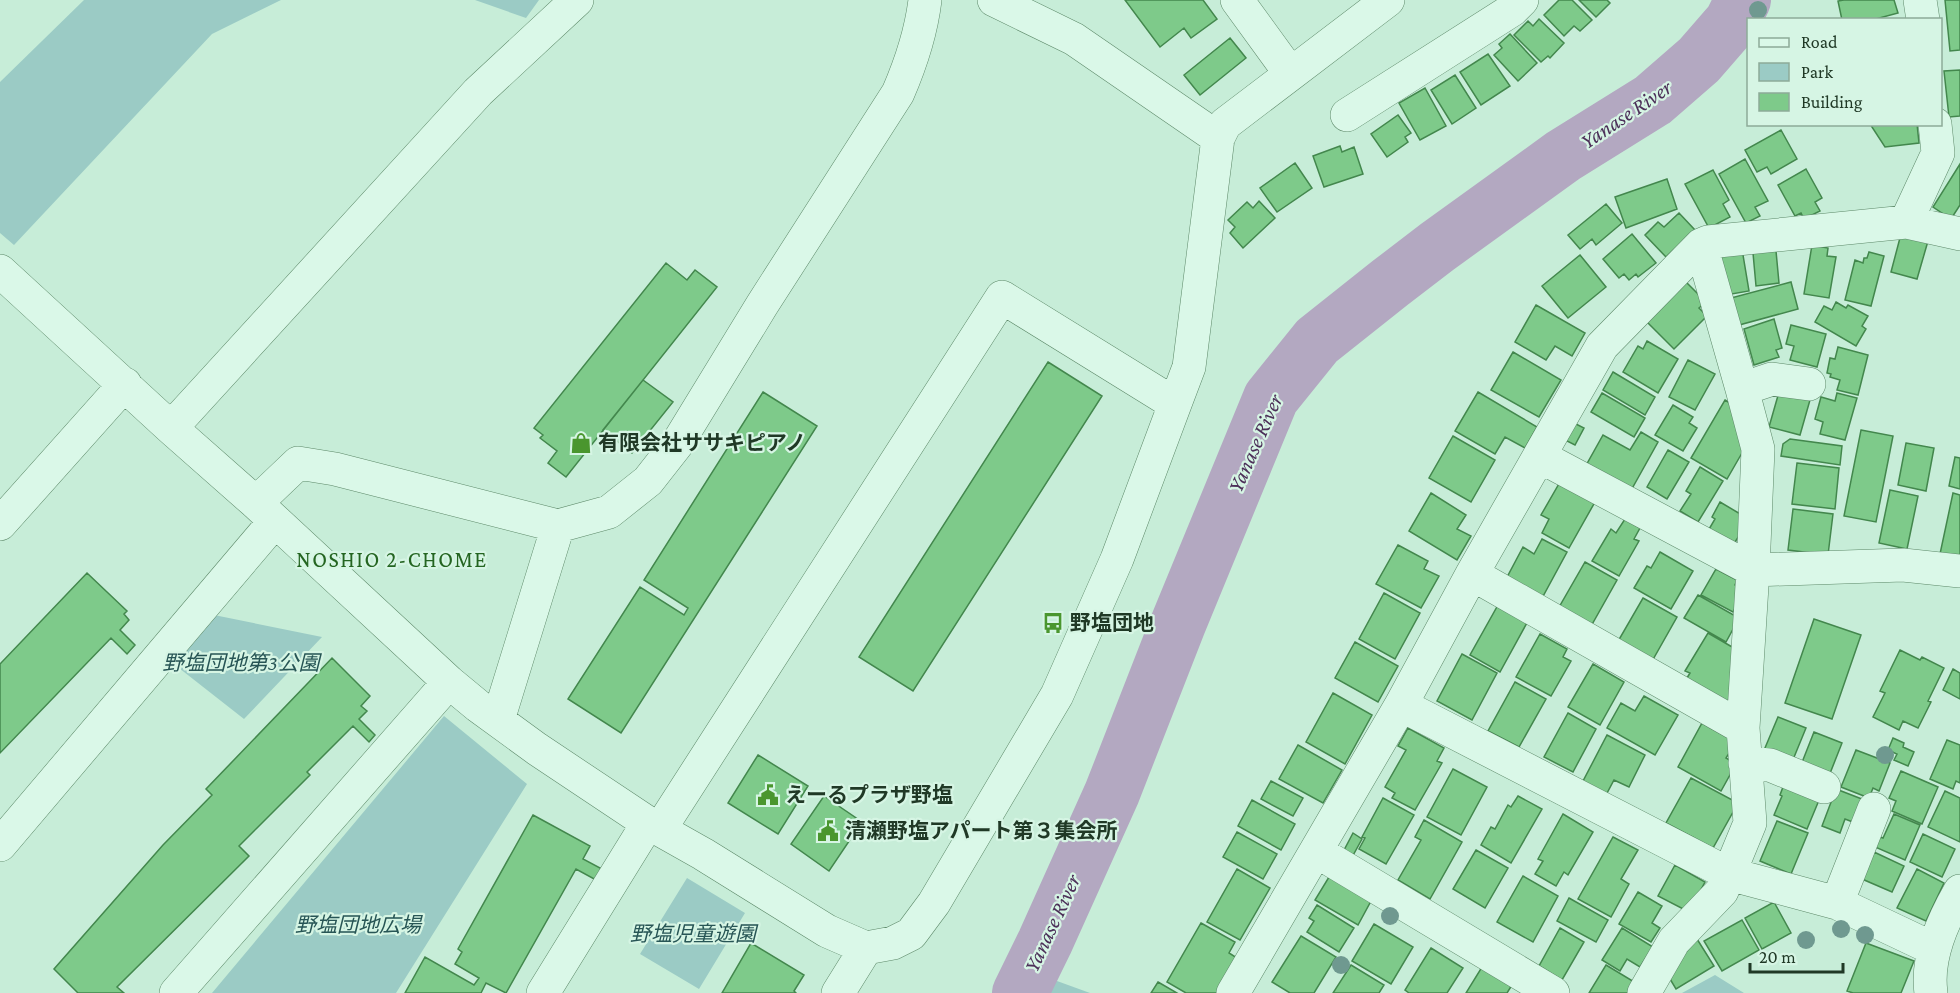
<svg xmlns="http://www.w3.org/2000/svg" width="1960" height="993" viewBox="0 0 1960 993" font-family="'Crimson Pro','Noto Sans JP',serif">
	<rect width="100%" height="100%" fill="#c7edd8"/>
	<!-- green -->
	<path fill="#9bcbc5" d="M84,0H281L212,34L14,245L0,233V82Z
		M475,0H539L526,18Z
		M214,615L322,637L244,719L170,661Z
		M444,716L527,784L396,993H212Z
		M687,878L745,913L699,989L640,954Z
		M1715,975L1744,993H1682Z
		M1046,977L1090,993H1037Z"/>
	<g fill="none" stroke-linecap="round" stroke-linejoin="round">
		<!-- river -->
		<path stroke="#b3a8c1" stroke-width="56" d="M1020,993L1045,942L1112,793L1178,624L1271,398L1317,341L1390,283L1437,247L1563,156L1653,100L1699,60L1732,22L1743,0"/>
	</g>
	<!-- building -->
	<path fill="#7eca8a" stroke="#43874d" stroke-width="1.5" d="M1125,0H1203L1217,19L1191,38L1184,28L1160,47Z
		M1559,0H1572L1592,20L1580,31L1574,26L1564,36L1544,15Z
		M1579,0H1607L1610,3L1596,17Z
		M1844,0H1894L1898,13L1872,20H1842L1838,1Z
		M1945,0H1960V50L1950,51Z
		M1539,19L1564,43L1550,58L1548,56L1541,62L1514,35L1528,21L1533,26Z
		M1510,34L1537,63L1518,81L1494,55L1502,48L1499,44Z
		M1230,38L1246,58L1200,95L1184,75Z
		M1488,54L1510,86L1481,105L1460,72Z
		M1960,70V116L1949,117L1944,71Z
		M1455,75L1476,108L1452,124L1431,90Z
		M1425,88L1446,126L1420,140L1399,103Z
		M1398,115L1411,133L1405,137L1408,142L1387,157L1371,134Z
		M1870,124H1917L1919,143L1885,147Z
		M1781,130L1797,159L1771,174L1767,167L1757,172L1745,150Z
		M1340,146L1342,152L1354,147L1363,174L1324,187L1313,156Z
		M1745,159L1768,201L1755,207L1760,216L1746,223L1719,174Z
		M1295,163L1312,188L1277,212L1260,188Z
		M1960,164V205L1951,219L1933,207Z
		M1806,169L1822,198L1815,202L1820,211L1804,219L1801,213L1795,216L1778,185Z
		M1713,170L1729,200L1723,204L1730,217L1709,228L1685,184Z
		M1667,179L1677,209L1626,228L1615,197Z
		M1259,201L1275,218L1243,248L1230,233L1235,227L1228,220L1247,202L1253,208Z
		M1606,204L1622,223L1596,245L1592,239L1580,249L1568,235Z
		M1679,213L1695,230L1666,257L1645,235L1658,222L1664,227Z
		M1632,234L1656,263L1638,277L1636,274L1629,280L1624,274L1619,278L1603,259Z
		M1901,234L1928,241L1917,279L1891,272Z
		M1812,245L1828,248L1827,256L1836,257L1829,298L1804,294Z
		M1742,249L1749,291L1726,295L1718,253Z
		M1776,251L1779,283L1756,286L1753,253Z
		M1869,252L1884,256L1871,306L1845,300L1855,260L1863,263L1864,258H1867Z
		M1580,255L1606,287L1568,318L1542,286Z
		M666,263L687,280L695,270L717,287L566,477L548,463L557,451L540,438L543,435L534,428Z
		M1684,280L1706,302L1699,308L1707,316L1674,349L1645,320Z
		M1791,282L1798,309L1739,325L1731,298Z
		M1836,302L1846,308L1848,305L1868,316L1862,326L1866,329L1856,346L1815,322L1824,306L1832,310Z
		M1536,305L1585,333L1572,356L1555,346L1546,360L1515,342Z
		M1774,319L1782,348L1776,350L1779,357L1754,365L1744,329Z
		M1791,325L1826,334L1817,367L1790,360L1794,346L1786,344Z
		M1647,341L1678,359L1658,393L1623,372L1638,346L1643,349Z
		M1838,347L1868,355L1858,395L1837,390L1840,380L1830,377L1831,374L1827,373L1830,358L1835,359Z
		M1513,352L1561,380L1539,417L1491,390Z
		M1688,360L1715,374L1695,410L1669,397Z
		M1048,362L1102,396L913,691L859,657Z
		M1613,372L1655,397L1645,415L1603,390Z
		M643,380L673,402L632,453L603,430Z
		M763,392L817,426L621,733L568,699L640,587L684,615L688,608L644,580Z
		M1478,392L1537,427L1525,448L1505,437L1495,454L1455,431Z
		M1779,392L1810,400L1800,435L1769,427Z
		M1602,393L1645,418L1634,437L1591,412Z
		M1837,393L1857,398L1845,440L1820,434L1823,422L1815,419L1821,397L1835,401Z
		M1725,400L1736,407L1746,446L1727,479L1691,458Z
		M1673,405L1693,417L1689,423L1697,428L1683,451L1655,435Z
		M1574,423L1584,428L1575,445L1565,440Z
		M1861,430L1893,436L1876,522L1844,516Z
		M1641,432L1658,442L1629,494L1584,469L1603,435L1630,450Z
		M1453,436L1495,460L1471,502L1429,478Z
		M1790,439L1842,446L1840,465L1781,456L1783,444Z
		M1906,443L1934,448L1926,491L1898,485Z
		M1668,450L1689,462L1667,499L1647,487Z
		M1955,457L1960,458V489L1949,486Z
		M1797,463L1839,468L1835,509L1792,504Z
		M1700,467L1723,481L1698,522L1680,511L1691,494L1686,491Z
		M1560,482L1595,502L1569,548L1542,533L1549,519L1541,515Z
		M1890,490L1918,496L1907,549L1879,543Z
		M1431,493L1466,515L1457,529L1471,536L1457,560L1409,531Z
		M1953,493L1960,495V558L1940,554Z
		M1720,502L1742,515L1743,530L1735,542L1740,544L1705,536L1715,519L1712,517Z
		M1793,509L1833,514L1828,555L1788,550Z
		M1625,519L1640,528L1634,539L1639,541L1619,576L1592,561L1611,529L1616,533Z
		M1542,539L1567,552L1541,600L1505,581L1523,547L1534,554Z
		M1398,545L1428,561L1424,569L1439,576L1421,608L1376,584Z
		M1660,552L1693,571L1671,609L1634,588L1647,566L1651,568Z
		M1585,562L1617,580L1590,628L1558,609Z
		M1716,569L1737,580L1735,585L1745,591L1733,612L1701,595Z
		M87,573L127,611L124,614L129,620L120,630L135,645L127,654L111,638L0,753V664Z
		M1384,593L1420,613L1395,659L1359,639Z
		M1698,595L1739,618L1726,642L1684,618Z
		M1643,598L1677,617L1651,663L1617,643Z
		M1498,605L1528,621L1500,672L1470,655Z
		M1814,619L1861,635L1832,719L1785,703Z
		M1708,633L1739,651L1727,710L1685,681L1690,673L1685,671Z
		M1540,634L1567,649L1563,657L1571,661L1551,696L1516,677Z
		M1355,642L1398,666L1378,702L1335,678Z
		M1900,650L1920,660L1922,657L1944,668L1928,701L1931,702L1918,728L1903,721L1899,730L1873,717L1885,693L1880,691Z
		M1462,654L1497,673L1472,720L1437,701Z
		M332,658L370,696L361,706L367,711L359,719L375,735L369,742L353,726L307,772L310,775L239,846L249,856L117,987L124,993H78L54,969L163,845L212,795L206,789Z
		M1593,664L1624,682L1600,725L1568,707Z
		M1953,669L1960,673V699L1943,690Z
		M1515,682L1546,699L1519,747L1488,731Z
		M1333,693L1372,715L1345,764L1306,742Z
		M1644,696L1678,715L1655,755L1607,728L1621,703L1635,711Z
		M1568,713L1596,729L1573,772L1544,757Z
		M1778,717L1806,728L1790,767L1762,755Z
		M1702,723L1736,742L1726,758L1736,764L1721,791L1678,767Z
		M1408,728L1444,748L1437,761L1442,763L1415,810L1392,798L1395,793L1385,787L1406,750L1398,746Z
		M1814,732L1842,743L1827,781L1799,770Z
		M1607,735L1645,755L1629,787L1614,780L1606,795L1582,783Z
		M1893,738L1904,743L1903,747L1914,752L1908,766L1894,760L1897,754L1888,750Z
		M1947,740L1960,745V783L1956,781L1953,789L1930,779Z
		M1298,745L1342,770L1323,803L1279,779Z
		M1856,750L1890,763L1879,791L1873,788L1869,798L1841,787Z
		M758,755L808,786L778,834L728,803Z
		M1453,769L1487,787L1461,835L1427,817Z
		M1901,771L1938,787L1922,824L1892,811L1896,801L1889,798Z
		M1691,778L1738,803L1713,848L1666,823Z
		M1786,779L1822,793L1807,829L1774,815L1782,796L1780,795Z
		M1271,781L1303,798L1293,816L1261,799Z
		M1836,789L1867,801L1858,824L1845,819L1840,833L1822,826Z
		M1945,791L1960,798V842L1928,827Z
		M824,796L862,822L829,871L791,844Z
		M1518,796L1542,809L1511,863L1481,845L1491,827L1495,829L1508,805L1511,807Z
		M1383,798L1414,815L1386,864L1359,849L1365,838L1362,837Z
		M1252,800L1295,824L1281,850L1238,826Z
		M1563,814L1593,832L1568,875L1564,872L1556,886L1535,874L1543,861L1538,859Z
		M1894,814L1920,825L1905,860L1875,847L1880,837L1883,838Z
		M533,815L590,846L583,859L602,869L596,880L576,869L506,993L486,983L481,993H405L425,957L474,985L479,978L455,964L462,952L458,949Z
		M1424,820L1462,842L1430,899L1398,880L1421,840L1415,837Z
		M1777,821L1808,833L1791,874L1760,861Z
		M1237,832L1277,854L1263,879L1223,857Z
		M1353,833L1362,839L1351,859L1342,854Z
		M1923,834L1955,849L1942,877L1910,862Z
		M1613,837L1638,850L1621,879L1629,884L1611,917L1578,899Z
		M1476,850L1508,868L1485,908L1453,889Z
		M1874,852L1904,866L1892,892L1862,879Z
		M1675,865L1705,882L1689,912L1658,896Z
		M1237,869L1270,888L1240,940L1207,922Z
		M1917,869L1944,883L1926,921L1897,908Z
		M1523,876L1558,896L1533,942L1497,922Z
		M1329,877L1371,901L1358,925L1315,900Z
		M1638,892L1662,906L1652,923L1660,928L1651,942L1619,924Z
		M1569,898L1608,920L1596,942L1557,921Z
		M1774,902L1791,933L1762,949L1745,918Z
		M1317,905L1354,928L1339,952L1307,932L1314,921L1309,918Z
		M1742,920L1759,950L1722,971L1704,941Z
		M1201,923L1235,942L1229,953L1237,958L1217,993H1186L1167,982Z
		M1374,924L1413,947L1391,984L1352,961Z
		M1560,928L1584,942L1562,980L1539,966Z
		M1622,928L1653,947L1640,967L1627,959L1620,971L1602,960Z
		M1301,936L1336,957L1314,993H1290L1272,982Z
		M1697,939L1714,966L1676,989L1667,974Z
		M751,943L804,975L794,991L796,993H722Z
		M1866,943L1914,961L1901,993H1853L1847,991Z
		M1431,948L1463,968L1447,993H1409L1405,990Z
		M1351,965L1384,985L1379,993H1333Z
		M1606,965L1636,983L1631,993H1589Z
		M1482,967L1512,985L1507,993H1466Z
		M1158,982L1177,993H1151Z"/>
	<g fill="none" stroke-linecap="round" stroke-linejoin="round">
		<defs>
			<path id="minor" d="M994,0L1074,39L1218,138
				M1237,0L1290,73
				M1920,0L1923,20
				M1347,115L1512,10L1522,0
				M1906,222L1938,153L1935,124
				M0,271L171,428L256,503L449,682L478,706L537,749L648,823L703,854L827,931L866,948L893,943L911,934L934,903L1057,695L1117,559L1175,404L1189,367L1218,138L1225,124L1388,0
				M1742,389L1772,379L1809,384
				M171,428L478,92L577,0
				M1541,457L1753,570L1903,565L1960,571
				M256,503L298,463L335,469L558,526L609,512L648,481L677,444L762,305L898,93C911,63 921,33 925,0
				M0,524L125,384
				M1472,574L1743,728
				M1401,705L1729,874L1837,903L1934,949
				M498,720L558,526
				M1745,763L1770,765L1824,787
				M660,829L1002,297L1175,404
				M0,845L275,521
				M1316,851L1553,993
				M1837,903L1874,809
				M176,993L449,682
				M543,993L648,823
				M838,993L866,948
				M1233,993L1401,705L1472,574L1602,346L1701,245L1708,242L1906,222L1960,234
				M1644,993L1674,941L1722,891L1750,823L1743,728L1753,570L1758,449L1742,389L1701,245
				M1931,993C1926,957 1943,921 1960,891"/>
		</defs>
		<!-- minor casing -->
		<use href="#minor" stroke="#5d8969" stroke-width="34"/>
		<!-- minor -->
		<use href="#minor" stroke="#daf8e8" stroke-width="33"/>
	</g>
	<!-- trees -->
	<g fill="#6f9990">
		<circle cx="1758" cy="10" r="9"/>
		<circle cx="1885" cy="755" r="9"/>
		<circle cx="1390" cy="916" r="9"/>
		<circle cx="1841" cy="929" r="9"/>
		<circle cx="1865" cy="935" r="9"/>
		<circle cx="1806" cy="940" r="9"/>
		<circle cx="1341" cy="965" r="9"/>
	</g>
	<!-- icons -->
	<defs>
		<symbol id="shop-bare" viewBox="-9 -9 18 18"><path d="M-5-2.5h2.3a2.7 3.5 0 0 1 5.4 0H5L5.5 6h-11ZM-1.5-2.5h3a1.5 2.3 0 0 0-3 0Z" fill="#4a962e" stroke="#d6f5e4" stroke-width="2.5" paint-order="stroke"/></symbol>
		<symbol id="bus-bare" viewBox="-9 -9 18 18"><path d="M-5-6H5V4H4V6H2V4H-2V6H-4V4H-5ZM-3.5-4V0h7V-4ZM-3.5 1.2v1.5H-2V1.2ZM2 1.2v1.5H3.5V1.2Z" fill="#4a962e" stroke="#d6f5e4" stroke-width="2.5" paint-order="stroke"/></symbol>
		<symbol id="civic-bare" viewBox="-9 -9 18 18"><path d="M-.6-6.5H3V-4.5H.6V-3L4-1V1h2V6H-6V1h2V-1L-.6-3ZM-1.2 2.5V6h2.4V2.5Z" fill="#4a962e" stroke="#d6f5e4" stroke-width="2.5" paint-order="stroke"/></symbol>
	</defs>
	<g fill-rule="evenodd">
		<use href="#shop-bare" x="566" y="428" width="30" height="30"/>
		<use href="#bus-bare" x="1038" y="608" width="30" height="30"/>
		<use href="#civic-bare" x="753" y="780" width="30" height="30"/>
		<use href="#civic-bare" x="813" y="816" width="30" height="30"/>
	</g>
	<g text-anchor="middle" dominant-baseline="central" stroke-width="4.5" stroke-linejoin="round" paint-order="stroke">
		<!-- poi labels -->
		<g font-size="21" font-weight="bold" fill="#203926" stroke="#d6f5e4" text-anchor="start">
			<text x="598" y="443">有限会社ササキピアノ</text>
			<text x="1070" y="623">野塩団地</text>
			<text x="785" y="795">えーるプラザ野塩</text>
			<text x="845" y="831">清瀬野塩アパート第３集会所</text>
		</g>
		<!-- park labels -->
		<g font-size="21" font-style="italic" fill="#275555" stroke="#d6f5e4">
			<text x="241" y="663">野塩団地第3公園</text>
			<text x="358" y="925">野塩団地広場</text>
			<text x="693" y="934">野塩児童遊園</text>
		</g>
		<!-- water labels -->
		<g font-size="22" font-style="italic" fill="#4c3059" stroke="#d6f5e4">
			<text transform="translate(1626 114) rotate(-34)">Yanase River</text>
			<text transform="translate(1255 443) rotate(-66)">Yanase River</text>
			<text transform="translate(1052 923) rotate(-65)">Yanase River</text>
		</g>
		<!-- neighbourhood labels -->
		<g font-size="22" letter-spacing="1.5" fill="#246521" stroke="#d6f5e4">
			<text x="392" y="559">NOSHIO 2-CHOME</text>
		</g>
	</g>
	<!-- legend -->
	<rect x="1747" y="18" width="195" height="108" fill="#d6f5e4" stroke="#8daa98" stroke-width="1.5"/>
	<rect x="1759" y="38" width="30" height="9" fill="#daf8e8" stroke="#8daa98" stroke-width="1.5"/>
	<text x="1801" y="48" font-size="18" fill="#203926">Road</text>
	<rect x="1759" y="63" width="30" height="18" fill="#9bcbc5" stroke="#8daa98" stroke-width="1.5"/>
	<text x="1801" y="78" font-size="18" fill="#203926">Park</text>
	<rect x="1759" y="93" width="30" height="18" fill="#7eca8a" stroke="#8daa98" stroke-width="1.5"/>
	<text x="1801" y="108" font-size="18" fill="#203926">Building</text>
	<!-- scale -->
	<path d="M1750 963v9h93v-9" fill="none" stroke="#203926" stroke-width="3"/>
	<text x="1759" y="963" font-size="18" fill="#203926" stroke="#d6f5e4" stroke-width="4.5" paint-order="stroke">20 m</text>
</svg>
